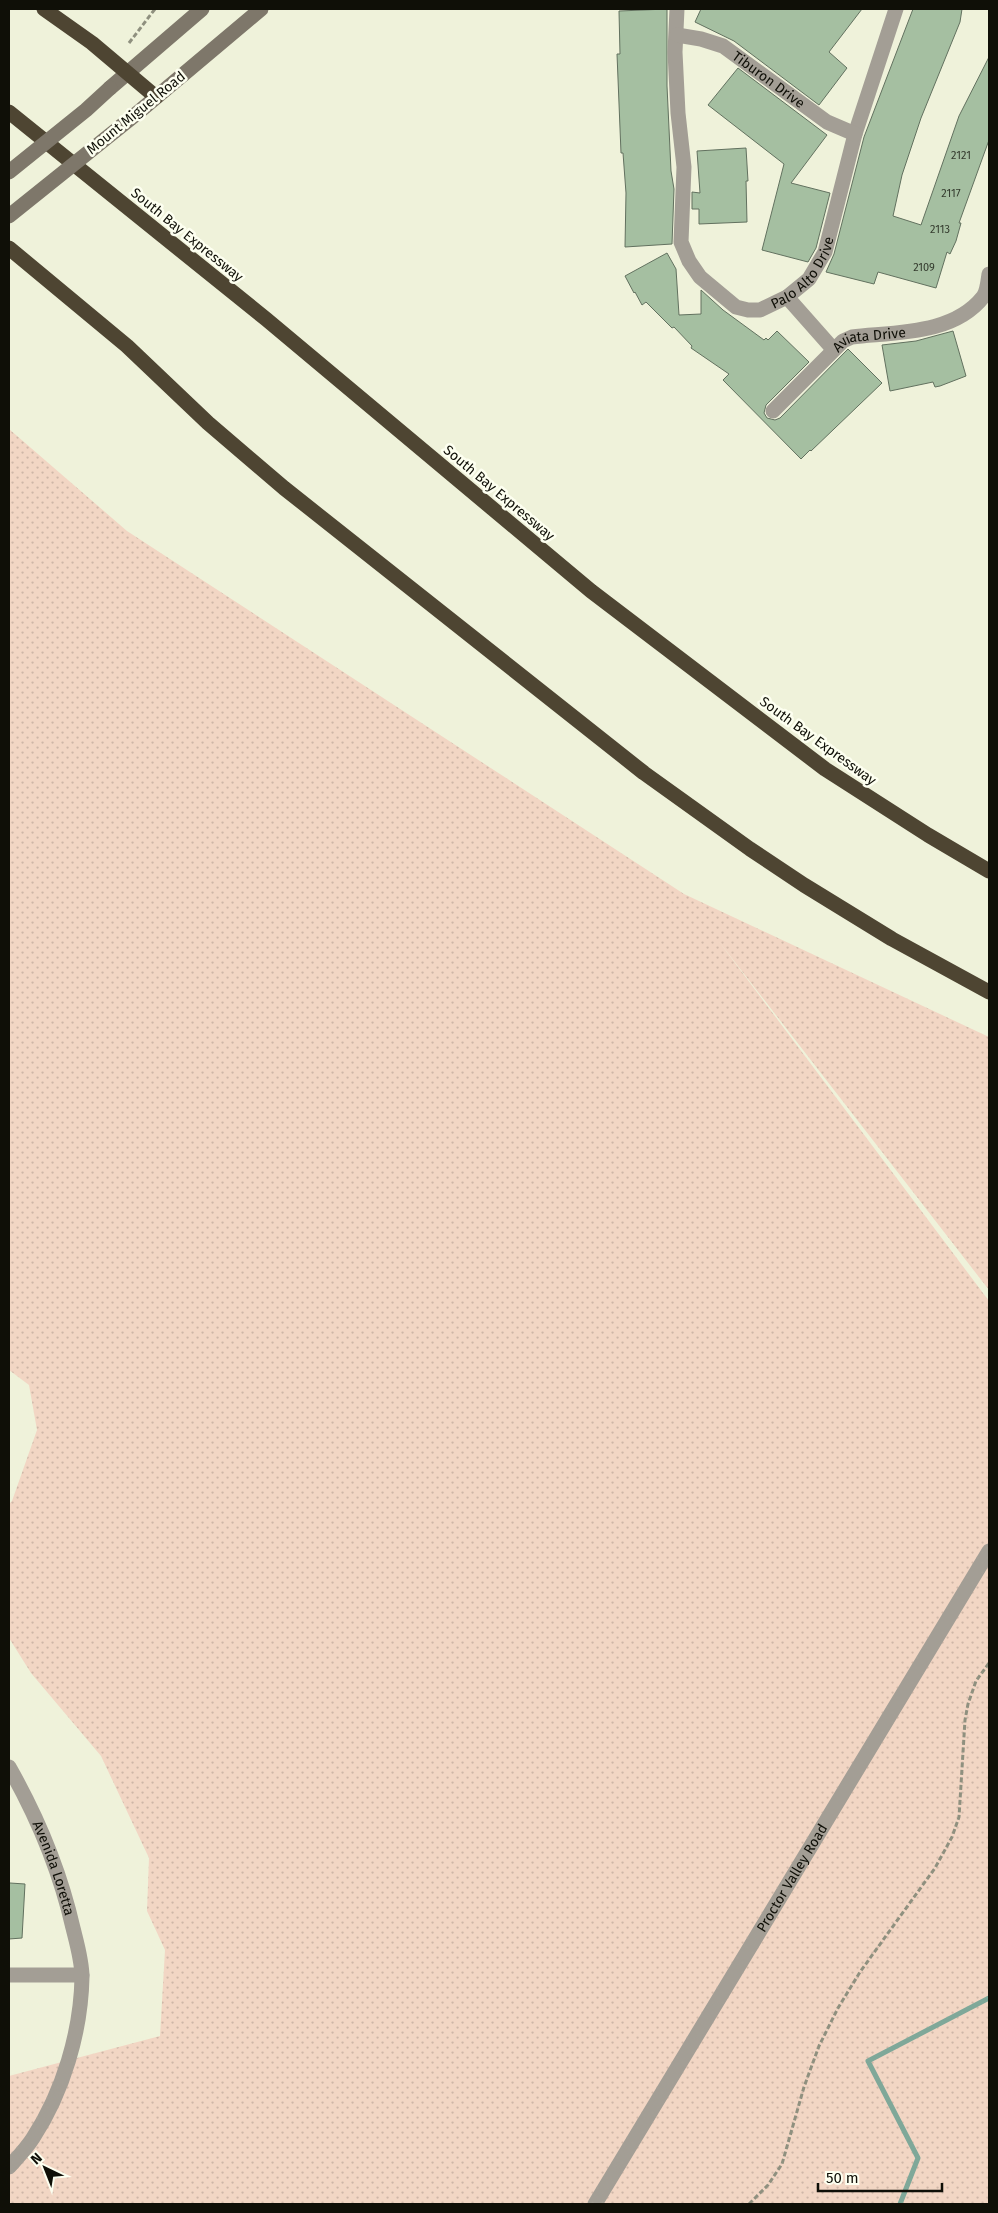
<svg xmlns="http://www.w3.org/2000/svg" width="998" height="2213" viewBox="0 0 998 2213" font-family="'Fira Sans',sans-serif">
	<defs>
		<pattern id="grass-dots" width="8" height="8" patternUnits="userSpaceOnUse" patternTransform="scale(1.25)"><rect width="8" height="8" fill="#f2d6c4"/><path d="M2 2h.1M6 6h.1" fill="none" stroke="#ceb6a7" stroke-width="1.8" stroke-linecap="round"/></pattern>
	</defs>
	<rect width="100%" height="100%" fill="#eff2da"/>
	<!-- grass -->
	<path fill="url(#grass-dots)" d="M9,429L127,531L684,894L989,1037V1290L717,939L989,1301V2204H9V2076L160,2036L165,1950L147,1911L149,1858L101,1756L31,1673L9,1638V1504L12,1501L37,1430L29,1385L9,1370Z"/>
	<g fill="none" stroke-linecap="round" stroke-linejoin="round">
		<!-- stream -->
		<path stroke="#7fa899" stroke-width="5" d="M900,2204L918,2158L868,2061L989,1998"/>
	</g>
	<!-- building -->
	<path fill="#a5bfa1" stroke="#62715f" d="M667,9V86L671,171L674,189L672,244L625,247L626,193L623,153H621L617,54H620L619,11Z
		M701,9H862L829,52L847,68L819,105L734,41L695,22Z
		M913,9H962L960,22L921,118L902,175L893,216L921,225L959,116L989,57V140L959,223H961L956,241L950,254L947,252L936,288L878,272L874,284L826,272L834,254L864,137Z
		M738,68L827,135L791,183L830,193L816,248L808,262L762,250L784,164L708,105Z
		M746,148L748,181H746L747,222L699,224V209H692V192L700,193L697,151Z
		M667,253L676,269L679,315L701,314V290L723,310L764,340L766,338L768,340L777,331L809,362L766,405L764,413L767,418L775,420L780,418L848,349L882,383L811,451L810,450L801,459L723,380L729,374L691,348L692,346L674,327L672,328L646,302L642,305L635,292L634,293L625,276Z
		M953,331L966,376L940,386L935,387L933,382L890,391L882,345L916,341Z
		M10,1883L25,1884L22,1938L9,1939V1884Z"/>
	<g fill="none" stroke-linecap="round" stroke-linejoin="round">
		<!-- path -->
		<path stroke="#8f907f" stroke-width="3" stroke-dasharray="5 2.5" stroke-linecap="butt" d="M129,43L155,9
			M749,2204L768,2185L782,2164L804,2087L819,2046L838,2008L860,1972L935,1868L952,1837L959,1817L965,1720L968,1704L976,1681L989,1663"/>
		<!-- street -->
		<g stroke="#a39e95" stroke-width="15">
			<path id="s1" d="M677,9L675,52L678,113L684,167L681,242L689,261L700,277L736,307L748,310H760L787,297L809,279L825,252L855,134L896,9"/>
			<path id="s2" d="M677,35L701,39L723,46L827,122L855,134"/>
			<path d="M787,297L833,349"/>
			<path id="s3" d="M773,411L843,341L852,337C895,332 953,335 983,297C987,292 988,281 989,274"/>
			<path id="s4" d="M9,1767C38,1818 60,1871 73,1928C77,1944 82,1961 82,1977C81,2032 63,2092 33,2138C26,2149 17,2158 9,2167"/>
			<path d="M9,1975H82"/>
			<path id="s5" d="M595,2204L989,1551"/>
		</g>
		<!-- secondary -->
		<path stroke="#7e776a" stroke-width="15" d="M110,88L202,9
			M135,115L261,9"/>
		<!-- highway -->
		<path stroke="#4e4532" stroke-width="15" d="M44,9L92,43L156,97
			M9,112L266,319L591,591L825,769L928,835L989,871
			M9,248L127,346L208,423L284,488L644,773L750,849L804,885L892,939L989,992"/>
		<!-- secondary-bridge -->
		<path stroke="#7e776a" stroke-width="15" d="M9,172L86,110L110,88
			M9,216L135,115"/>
	</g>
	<g text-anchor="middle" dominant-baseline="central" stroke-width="5" stroke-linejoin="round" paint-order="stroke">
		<!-- number labels -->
		<g font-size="11" fill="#343b2e">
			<text x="961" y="155">2121</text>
			<text x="951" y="193">2117</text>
			<text x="940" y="229">2113</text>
			<text x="924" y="267">2109</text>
		</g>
		<!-- street labels -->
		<g font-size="14" fill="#0f0f07" stroke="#fdfff0">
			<text stroke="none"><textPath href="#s2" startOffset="104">Tiburon Drive</textPath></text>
			<text transform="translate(136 113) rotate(-39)">Mount Miguel Road</text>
			<text transform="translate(187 235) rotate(39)">South Bay Expressway</text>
			<text stroke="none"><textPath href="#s1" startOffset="404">Palo Alto Drive</textPath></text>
			<text stroke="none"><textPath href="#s3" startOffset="125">Aviata Drive</textPath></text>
			<text transform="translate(499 493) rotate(40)">South Bay Expressway</text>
			<text transform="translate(818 741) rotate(36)">South Bay Expressway</text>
			<text stroke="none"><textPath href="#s4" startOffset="111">Avenida Loretta</textPath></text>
			<text stroke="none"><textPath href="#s5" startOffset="381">Proctor Valley Road</textPath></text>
		</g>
	</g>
	<!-- border -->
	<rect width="998" height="2213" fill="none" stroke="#0f0f07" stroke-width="20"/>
	<!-- north arrow -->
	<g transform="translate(45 2168) rotate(317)" stroke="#fdfff0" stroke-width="4" paint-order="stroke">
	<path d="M0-4L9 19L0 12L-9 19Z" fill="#0f0f07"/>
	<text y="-8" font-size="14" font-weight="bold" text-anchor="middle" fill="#0f0f07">N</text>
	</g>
	<!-- scale -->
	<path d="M818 2183v8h124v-8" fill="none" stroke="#0f0f07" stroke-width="2.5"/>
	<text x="826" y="2183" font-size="15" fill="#0f0f07" stroke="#fdfff0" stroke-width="4" paint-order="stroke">50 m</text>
</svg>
